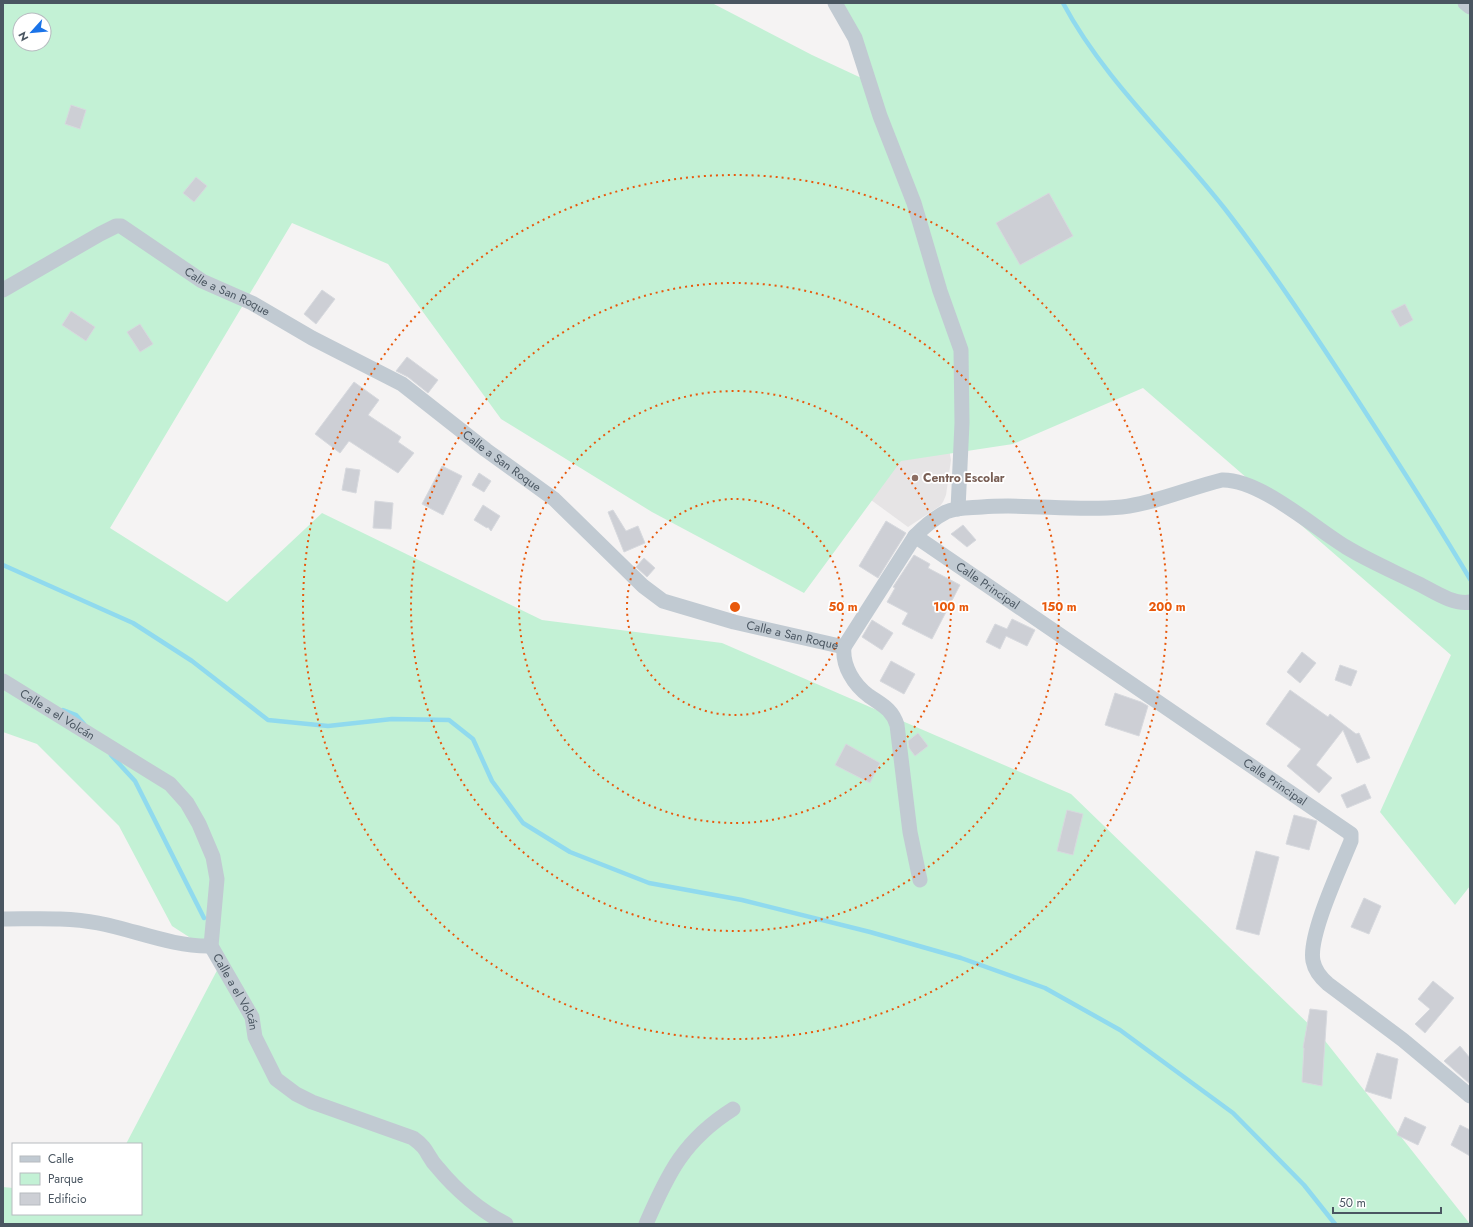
<svg xmlns="http://www.w3.org/2000/svg" width="1473" height="1227" viewBox="0 0 1473 1227" font-family="Jost,sans-serif">
	<rect width="100%" height="100%" fill="#f5f3f3"/>
	<!-- education -->
	<path fill="#e6e4e5" d="M922,427L949,449L951,460L946,495L943,502L940,506L908,527L867,497Z"/>
	<!-- green -->
	<path fill="#c3f1d5" fill-rule="evenodd" d="M3,3H712L812,55L870,82L839,3H1464L1470,7V886L1455,905L1380,812L1451,655L1143,388L1013,444L901,461L804,593L652,512L501,419L388,264L292,223L110,528L227,602L322,513L542,620L722,643L1071,794L1322,1037L1470,1224H3V1187L13,1188V1214H141V1144H126L223,959L172,926L119,826L37,744L3,732ZM20,20H44V44H20Z"/>
	<g fill="none" stroke-linecap="round" stroke-linejoin="round">
		<!-- stream -->
		<path stroke="#90daee" stroke-width="4.5" d="M1063,3C1104,80 1172,141 1225,209C1270,267 1311,329 1351,390C1392,453 1432,515 1470,579
			M3,565L133,623L192,661L268,720L328,726L392,719L449,720L473,739L492,781L523,823L570,852L649,883L742,900L870,932L961,958L1045,988L1120,1030L1233,1113L1304,1185L1335,1224
			M63,710L76,715L84,724
			M111,755L135,781L204,918"/>
	</g>
	<!-- building -->
	<path fill="#cdcfd5" stroke="#d7d9de" d="M71,105L86,110L80,129L65,124Z
		M196,177L207,186L194,202L183,193Z
		M1049,193L1073,236L1020,265L996,223Z
		M322,290L335,299L316,324L304,314Z
		M1405,304L1413,320L1400,327L1391,311Z
		M71,311L95,327L86,341L62,325Z
		M140,324L153,344L140,352L127,332Z
		M407,357L438,380L428,393L408,377L396,371Z
		M354,382L379,400L368,415L401,437L398,442L414,453L398,473L349,441L340,453L315,434Z
		M442,466L462,476L443,515L422,504Z
		M346,468L360,470L356,493L342,490Z
		M479,473L491,481L484,492L472,485Z
		M375,501L393,503L391,529L373,528Z
		M483,505L500,516L491,531L488,527L487,528L474,520Z
		M613,510L626,531L638,526L645,543L624,552L608,512Z
		M886,521L906,533L878,578L859,566Z
		M963,525L976,540L967,547L951,534Z
		M914,555L930,564L928,568L960,585L932,639L902,624L908,613L887,602L895,588L893,587Z
		M644,558L655,568L647,577L636,567Z
		M1012,619L1035,630L1027,646L1006,636L1000,649L986,642L995,624L1007,629Z
		M872,620L893,633L882,650L862,637Z
		M1302,652L1316,663L1300,683L1287,672Z
		M891,661L915,674L904,694L880,681Z
		M1340,665L1357,671L1351,686L1335,680Z
		M1290,690L1328,717L1330,714L1356,734L1359,733L1370,758L1357,763L1343,730L1316,765L1332,778L1319,793L1287,766L1301,749L1266,724Z
		M1115,693L1141,702L1148,706L1139,736L1105,725Z
		M918,733L928,746L915,756L909,748L908,741Z
		M846,744L880,763L870,783L835,765Z
		M1365,784L1371,798L1347,808L1341,795Z
		M1067,810L1083,814L1073,855L1057,851Z
		M1294,815L1317,821L1309,850L1286,844Z
		M1256,851L1279,857L1259,935L1236,929Z
		M1364,898L1381,906L1369,934L1351,927Z
		M1433,981L1454,998L1425,1033L1415,1024L1430,1009L1418,999Z
		M1310,1009L1327,1011L1322,1086L1302,1082L1304,1048H1303Z
		M1460,1046L1470,1058V1084L1444,1061Z
		M1377,1053L1398,1059L1391,1099L1365,1091Z
		M1405,1117L1426,1127L1418,1145L1397,1135Z
		M1460,1125L1470,1130V1156L1451,1145Z"/>
	<g fill="none" stroke-linecap="round" stroke-linejoin="round">
		<!-- street -->
		<g stroke="#c1cad2" stroke-width="15">
			<path d="M835,3L855,38L880,116L914,203L940,291L961,350L962,423L958,509"/>
			<path d="M1465,3L1470,7"/>
			<path id="s1" d="M3,290L100,234L116,226H121L202,281L252,303L312,338L402,384L486,450L554,499L643,586L663,601L734,622L844,647L915,536C924,527 934,518 946,512C957,507 970,508 982,507C1029,503 1075,512 1122,507C1156,503 1189,488 1222,480C1260,479 1313,527 1346,547C1369,561 1395,572 1419,584C1433,591 1453,605 1470,602"/>
			<path id="s2" d="M915,536L1351,834V841C1340,868 1308,936 1313,961C1315,971 1321,978 1328,984L1403,1040L1470,1096"/>
			<path d="M844,647C842,666 854,685 869,696C882,705 892,709 897,725L910,832L920,880"/>
			<path id="s3" d="M3,681L170,784L187,803L199,824L213,857L217,879L211,946L252,1017L255,1037L276,1079L296,1094L312,1102L413,1138C430,1150 426,1156 438,1168C456,1190 481,1211 506,1224"/>
			<path d="M3,919C34,919 67,917 98,923C135,930 173,947 211,946"/>
			<path d="M646,1224C668,1173 684,1140 733,1109"/>
		</g>
	</g>
	<!-- distance rings -->
	<g fill="none" stroke="#e8590c" stroke-width="2" stroke-dasharray="2 4">
		<circle cx="735" cy="607" r="108"/>
		<circle cx="735" cy="607" r="216"/>
		<circle cx="735" cy="607" r="324"/>
		<circle cx="735" cy="607" r="432"/>
	</g>
	<!-- markers -->
	<circle fill="#8d6e63" stroke="#fff" stroke-width="1.5" cx="915" cy="478" r="4"/>
	<g text-anchor="middle" dominant-baseline="central" stroke-width="3.5" stroke-linejoin="round" paint-order="stroke">
		<!-- street labels -->
		<g font-size="12" fill="#4a5661" stroke="#fff">
			<text stroke="none"><textPath href="#s1" startOffset="260">Calle a San Roque</textPath></text>
			<text stroke="none"><textPath href="#s1" startOffset="584">Calle a San Roque</textPath></text>
			<text stroke="none"><textPath href="#s2" startOffset="88">Calle Principal</textPath></text>
			<text stroke="none"><textPath href="#s1" startOffset="932">Calle a San Roque</textPath></text>
			<text stroke="none"><textPath href="#s3" startOffset="64">Calle a el Volcán</textPath></text>
			<text stroke="none"><textPath href="#s2" startOffset="436">Calle Principal</textPath></text>
			<text stroke="none"><textPath href="#s3" startOffset="424">Calle a el Volcán</textPath></text>
		</g>
		<!-- education labels -->
		<g font-size="12" font-weight="bold" fill="#785e54" stroke="#fff" text-anchor="start">
			<text x="923" y="478">Centro Escolar</text>
		</g>
	</g>
	<circle cx="735" cy="607" r="6" fill="#e8590c" stroke="#fff" stroke-width="2"/>
	<g font-size="12" text-anchor="middle" font-weight="bold" fill="#e8590c" stroke="#fff" stroke-width="3.5" stroke-linejoin="round" paint-order="stroke">
		<text x="843" y="611">50 m</text>
		<text x="951" y="611">100 m</text>
		<text x="1059" y="611">150 m</text>
		<text x="1167" y="611">200 m</text>
	</g>
	<!-- border -->
	<rect width="1473" height="1227" fill="none" stroke="#4a5661" stroke-width="8"/>
	<!-- legend -->
	<rect x="12" y="1143" width="130" height="72" fill="#ffffff" stroke="#b7bbc0"/>
	<rect x="20" y="1156" width="20" height="6" fill="#c1cad2" stroke="#b7bbc0"/>
	<text x="48" y="1163" font-size="12" fill="#4a5661">Calle</text>
	<rect x="20" y="1173" width="20" height="12" fill="#c3f1d5" stroke="#b7bbc0"/>
	<text x="48" y="1183" font-size="12" fill="#4a5661">Parque</text>
	<rect x="20" y="1193" width="20" height="12" fill="#cdcfd5" stroke="#b7bbc0"/>
	<text x="48" y="1203" font-size="12" fill="#4a5661">Edificio</text>
	<!-- north arrow -->
	<g transform="translate(32 32) rotate(243)"><circle r="19" fill="#ffffff" stroke="#b7bbc0"/>
	<path d="M0-3L7 15L0 10L-7 15Z" fill="#1a73e8"/>
	<text y="-6" font-size="11" font-weight="bold" text-anchor="middle" fill="#4a5661">N</text>
	</g>
	<!-- scale -->
	<path d="M1333 1207v6h108v-6" fill="none" stroke="#4a5661" stroke-width="2"/>
	<text x="1339" y="1207" font-size="12" fill="#4a5661" stroke="#ffffff" stroke-width="3" paint-order="stroke">50 m</text>
</svg>
